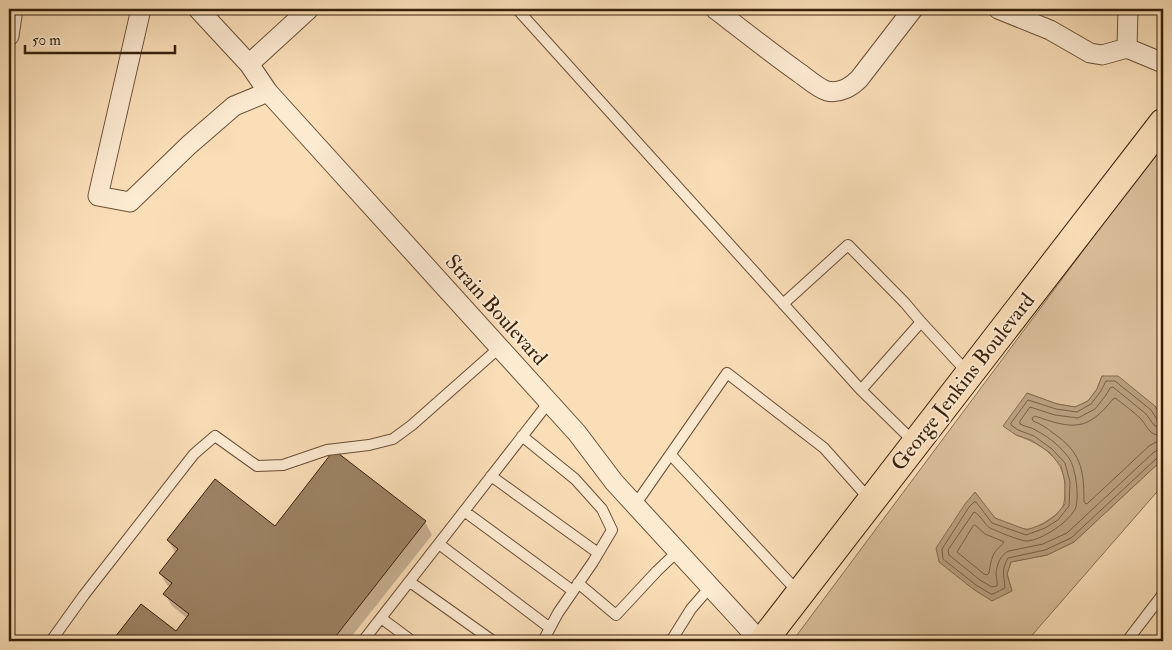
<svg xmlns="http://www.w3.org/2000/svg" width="1172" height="650" viewBox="0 0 1172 650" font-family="'IM FELL Double Pica',serif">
	<rect width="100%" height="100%" fill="#fadeb8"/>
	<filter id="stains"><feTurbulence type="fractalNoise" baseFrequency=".004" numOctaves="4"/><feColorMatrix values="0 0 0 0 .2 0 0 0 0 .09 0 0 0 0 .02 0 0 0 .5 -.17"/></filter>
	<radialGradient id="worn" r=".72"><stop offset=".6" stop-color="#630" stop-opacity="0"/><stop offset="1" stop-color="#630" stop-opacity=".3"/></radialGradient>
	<!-- green -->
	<path fill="#d9be9a" stroke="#887052" d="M1163,144V420L1155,406L1102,376L1097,389L1088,401L1075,407L1057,404L1027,393L1016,435C1042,444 1066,459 1065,490C1065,508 1062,511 1047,521C1042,524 1032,530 1026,529C1021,529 1001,522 997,519C990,515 980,499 975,492L1012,591L1007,574L1011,562L1047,555L1074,542L1163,459V485L1027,641H806L797,635L1135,181Z"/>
	<!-- water -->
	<path fill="#b89e7d" stroke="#846c4f" d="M1102,376H1118L1155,406L1163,420V459L1074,542L1047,555L1011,562L1007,574L1012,591L992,601L973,589L939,562L936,548L965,504L975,492L995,518L1027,530L1043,524L1055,516L1065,504V482L1061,466L1049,452L1031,440L1016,435L1003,426L1027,393L1057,404L1075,407L1088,401L1097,389Z"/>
	<!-- shadow -->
	<path fill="#0003" d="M425,522L432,535L348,641H120L117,637L176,632L187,618L172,606L165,594L170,587L167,585L160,573L176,554L168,540L276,528Z"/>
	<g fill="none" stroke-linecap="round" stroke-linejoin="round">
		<!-- shore -->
		<path stroke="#786044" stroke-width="1" d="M1163,422L1158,421L1151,410L1115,381H1106L1101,391L1091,404L1077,412L1056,409L1028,400L1011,423V425L1018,430L1034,436L1052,449L1065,463L1070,482L1069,506L1058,520L1045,528L1026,535L992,523L976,502H974L969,507L942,549L943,559L976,585L991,594H993L1005,588C1004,575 1001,570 1008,558L1045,550L1071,538L1158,457L1163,455
			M1163,428H1159L1154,425L1146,414L1113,387L1110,388L1106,395L1095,409L1078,418L1055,415L1030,407L1020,421V424C1025,427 1032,427 1037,431C1049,437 1061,447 1069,458C1076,468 1079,496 1076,507C1071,521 1041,541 1026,541C1018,540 999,532 990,528C984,524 980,514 974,512L948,550L949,555L980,580L992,587L997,586C998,581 996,578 996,573C997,564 1001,554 1009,551L1043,544L1067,533L1154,452L1158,450L1163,449
			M1163,436C1149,435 1149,429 1141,419C1134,412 1123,404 1115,398L1113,399C1087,432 1072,429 1035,416L1032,418L1033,421C1041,424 1047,428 1053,433C1081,452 1084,469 1084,502L1086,504L1088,503L1149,446L1156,442H1163
			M975,525L985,534L1002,541L1004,542C1001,546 998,548 995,552C991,558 990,567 989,573L987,575L984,574L957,552L973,526Z"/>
	</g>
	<!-- building -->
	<path fill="#9c8364" stroke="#37210a" d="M334,450L426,521L332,641H122L115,637L141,604L176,631L189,614L163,594L172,583L159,573L178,549L167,540L215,479L275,526Z"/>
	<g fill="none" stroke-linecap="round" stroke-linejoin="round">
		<defs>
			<path id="service" d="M517,9L861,390L915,443
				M783,304L848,245L905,303L921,322L968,373
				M861,390L921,322
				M522,436L575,479L602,509L612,530L593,562L558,613L543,641
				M671,455L799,593
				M491,476L598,553
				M635,505L727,373L824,448L871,501
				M464,511L573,591
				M439,544L550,628
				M410,582L493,641
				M578,583L616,615L657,571L678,551
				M381,618L412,641
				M51,641L84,595L194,454L215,436L257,466L283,465L327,450L369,445L393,439L412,425L499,348
				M363,641L549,402
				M671,641L691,609L710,587
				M1127,641L1163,594"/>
			<path id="minor" d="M141,9L98,196L130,202L189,145L234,106L268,92
				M198,9L249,64L268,92L577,433L614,482L760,641
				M715,9C742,30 770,52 798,72C807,78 817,88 827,91C839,94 851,87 859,79L913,9
				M998,9L1050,30L1090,53L1102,55L1127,48L1163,63
				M9,36L13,9
				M1127,48L1128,9
				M249,64L309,9"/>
			<path id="primary" d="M763,641L1163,123"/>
		</defs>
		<!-- service casing -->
		<use href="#service" stroke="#685036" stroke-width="12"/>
		<!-- minor casing -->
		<use href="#minor" stroke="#685036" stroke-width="21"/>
		<!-- primary casing -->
		<use href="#primary" stroke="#37210a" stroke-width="30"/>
		<!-- service -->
		<use href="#service" stroke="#fcead1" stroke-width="10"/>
		<!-- minor -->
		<use href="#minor" stroke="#fcead1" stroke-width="19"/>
		<!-- primary -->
		<use href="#primary" stroke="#fadeb8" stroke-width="28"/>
	</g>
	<g text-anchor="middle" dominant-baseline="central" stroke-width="4" stroke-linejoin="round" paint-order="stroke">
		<!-- street labels -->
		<g font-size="21" fill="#37210a" stroke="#fcead1">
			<text transform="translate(496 310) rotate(48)">Strain Boulevard</text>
			<text transform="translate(963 382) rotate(-52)">George Jenkins Boulevard</text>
		</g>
	</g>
	<!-- margin -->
	<rect width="1172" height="650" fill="none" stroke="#fadeb8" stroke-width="30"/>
	<rect x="10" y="10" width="1152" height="630" fill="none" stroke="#37210a" stroke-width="2.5"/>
	<rect x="15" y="15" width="1142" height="620" fill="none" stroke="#37210a"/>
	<!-- scale -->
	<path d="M25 45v8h150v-8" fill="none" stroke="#37210a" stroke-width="2.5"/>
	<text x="32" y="45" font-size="15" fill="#37210a" stroke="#fcead1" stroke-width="4" paint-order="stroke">50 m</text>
	<rect width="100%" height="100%" filter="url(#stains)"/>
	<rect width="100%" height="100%" fill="url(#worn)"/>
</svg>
